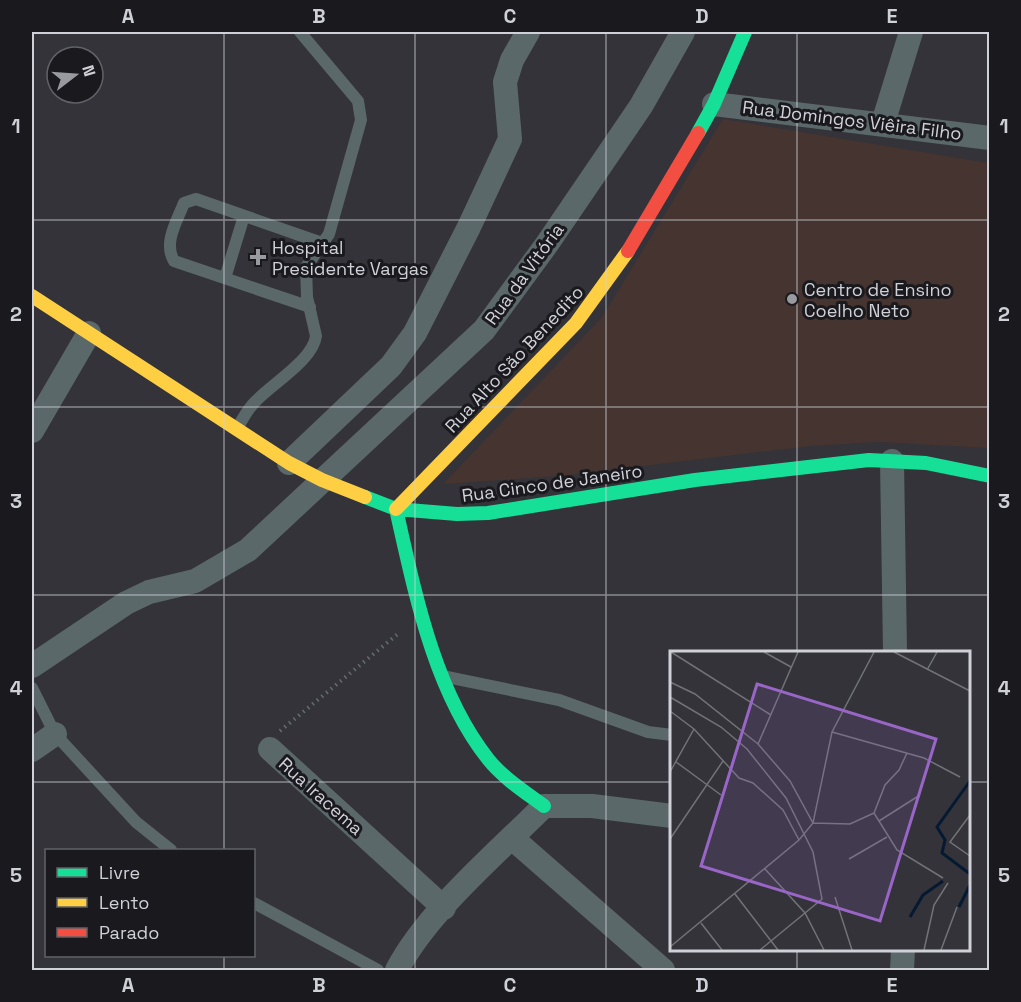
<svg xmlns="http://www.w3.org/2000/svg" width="1021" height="1002" viewBox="0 0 1021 1002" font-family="'Space Grotesk',sans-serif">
	<rect width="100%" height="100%" fill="#333339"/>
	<!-- education -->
	<path fill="#45342f" d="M723,119L989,163V448L878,442L811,446L560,476L443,484L602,317Z"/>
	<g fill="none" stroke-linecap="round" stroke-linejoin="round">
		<!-- path -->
		<path stroke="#656c6f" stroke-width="4" stroke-dasharray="1.5 4.5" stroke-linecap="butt" d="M280,731L399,633"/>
		<!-- lane -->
		<path stroke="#5b686a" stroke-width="12" d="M225,278L244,216
			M310,307L174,261C163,243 177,221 184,203L196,199L325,244
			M237,428C243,419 248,408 256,401C273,383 313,360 316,336L307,297L306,267L329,234L361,120L358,101L300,32
			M447,677L559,700L648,732L672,735
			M32,688L55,734L136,822L171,850
			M254,903L378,970"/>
		<!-- street -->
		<path stroke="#5b686a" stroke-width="24" d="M714,104L990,138
			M883,123L911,32
			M32,431L89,333
			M892,461L895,652
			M289,463L391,366L415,333L469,227L510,139L505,82L512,60L528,32
			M32,666L126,603L149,592L195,581L248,550L484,330L547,244L641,106L683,32
			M270,749L444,908
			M32,750L55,734
			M512,838L663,970
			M397,970C427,912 497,853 544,806H592L672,816
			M902,970L903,950"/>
		<!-- fast -->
		<path stroke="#16e098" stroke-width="14" d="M698,133L714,104L745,32
			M365,497L396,509L457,514L488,513L695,480L869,460L926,463L990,476
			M396,509C415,593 434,691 488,759C503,778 525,792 544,806"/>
		<!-- slow -->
		<path stroke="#ffcf43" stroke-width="14" d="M32,296L289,463L322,480L365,497
			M396,509L576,323L628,251"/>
		<!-- jam -->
		<path stroke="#f24e42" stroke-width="14" d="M628,251L698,133"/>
	</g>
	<!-- grid -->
	<path fill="none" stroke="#d0d1d8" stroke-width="1.5" stroke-opacity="0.55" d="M224,32V850M415,32V970M606,32V970M797,32V652M32,220H990M32,407H990M32,595H990M32,782H672M968,782H990M797,950V970M224,956V970"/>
	<!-- markers -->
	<g fill="#999aa0" stroke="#19191e" stroke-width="2">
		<path d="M255 248h6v6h6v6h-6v6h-6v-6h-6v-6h6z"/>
		<circle cx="792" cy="299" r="6"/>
	</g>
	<g text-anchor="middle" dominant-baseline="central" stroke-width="6" stroke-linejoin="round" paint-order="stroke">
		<!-- street labels -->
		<g font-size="18" fill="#d0d1d8" stroke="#19191e">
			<text transform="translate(852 120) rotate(7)">Rua Domingos Viêira Filho</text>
			<text transform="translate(524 274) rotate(-54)">Rua da Vitória</text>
			<text transform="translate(514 359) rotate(-47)">Rua Alto São Benedito</text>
			<text transform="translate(552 483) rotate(-8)">Rua Cinco de Janeiro</text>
			<text transform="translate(321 796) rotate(42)">Rua Iracema</text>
		</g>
		<!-- poi labels -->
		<g font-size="18" fill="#d0d1d8" stroke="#19191e" text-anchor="start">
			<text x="272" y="247">Hospital<tspan x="272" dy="21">Presidente Vargas</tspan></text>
			<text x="804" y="289">Centro de Ensino<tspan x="804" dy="21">Coelho Neto</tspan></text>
		</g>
	</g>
	<!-- overview -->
	<g transform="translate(670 651)">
		<rect width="300" height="300" fill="#333339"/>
		<path fill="none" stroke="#051932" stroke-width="3" d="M300,130L267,176L275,189L272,202L300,223M289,256L300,234M240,266L253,244L273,230"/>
		<path fill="none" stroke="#727279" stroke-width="1.5" d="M1,1L101,64M94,1L121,16M224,1L300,40M257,19L267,1M0,31L25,43L88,93L120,130L143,172L180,173L204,162M0,46L51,76L77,98L116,147L143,201L152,248L90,299M0,60L24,78L69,127L83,132L113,159L129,189M162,81L254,107L290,126M88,93L128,1M6,111L51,144M0,121L24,78M204,162L227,199L273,227M204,162L215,134L229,119L237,102M300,164L280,191L300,205M209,170L250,144M0,188L53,110M179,208L217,186M95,218L135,262L154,299M65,243L108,299M165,246L182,299M31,272L52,299M0,296L129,189L143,172L162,81L204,1M254,299L264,254L278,232M271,299L287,256"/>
		<path fill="#9966c8" fill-opacity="0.15" stroke="#9966c8" stroke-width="3" d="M87,33L266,88L210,270L31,215Z"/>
		<rect width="300" height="300" fill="none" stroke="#d0d1d8" stroke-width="3"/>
	</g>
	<!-- border -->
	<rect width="1021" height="1002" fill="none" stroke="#19191e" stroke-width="66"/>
	<!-- legend -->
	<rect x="45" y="849" width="210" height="108" fill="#19191e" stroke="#626368" stroke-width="1.5"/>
	<rect x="57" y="868" width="30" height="9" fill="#16e098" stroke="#626368" stroke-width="1.5"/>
	<text x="99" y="879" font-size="18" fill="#d0d1d8">Livre</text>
	<rect x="57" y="898" width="30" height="9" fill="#ffcf43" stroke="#626368" stroke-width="1.5"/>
	<text x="99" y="909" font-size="18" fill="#d0d1d8">Lento</text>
	<rect x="57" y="928" width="30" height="9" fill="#f24e42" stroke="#626368" stroke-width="1.5"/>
	<text x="99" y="939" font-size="18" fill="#d0d1d8">Parado</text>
	<!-- north arrow -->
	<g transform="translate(75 75) rotate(73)"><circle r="28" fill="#19191e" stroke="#626368" stroke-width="1.5"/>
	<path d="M0-4.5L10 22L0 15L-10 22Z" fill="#999aa0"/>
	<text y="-9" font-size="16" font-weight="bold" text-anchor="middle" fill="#d0d1d8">N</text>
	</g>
	<rect x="33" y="33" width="955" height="936" fill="none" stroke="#d0d1d8" stroke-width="2"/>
	<g font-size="20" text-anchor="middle" font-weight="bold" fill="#d0d1d8">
		<text x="128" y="23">A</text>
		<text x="319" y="23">B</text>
		<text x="510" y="23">C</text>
		<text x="702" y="23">D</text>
		<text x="892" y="23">E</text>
		<text x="16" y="133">1</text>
		<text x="1004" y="133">1</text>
		<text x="16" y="321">2</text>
		<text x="1004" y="321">2</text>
		<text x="16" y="508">3</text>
		<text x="1004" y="508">3</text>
		<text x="16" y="695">4</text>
		<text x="1004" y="695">4</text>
		<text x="16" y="882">5</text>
		<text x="1004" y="882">5</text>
		<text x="128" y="992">A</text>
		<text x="319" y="992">B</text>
		<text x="510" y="992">C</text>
		<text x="702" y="992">D</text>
		<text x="892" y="992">E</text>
	</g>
</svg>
